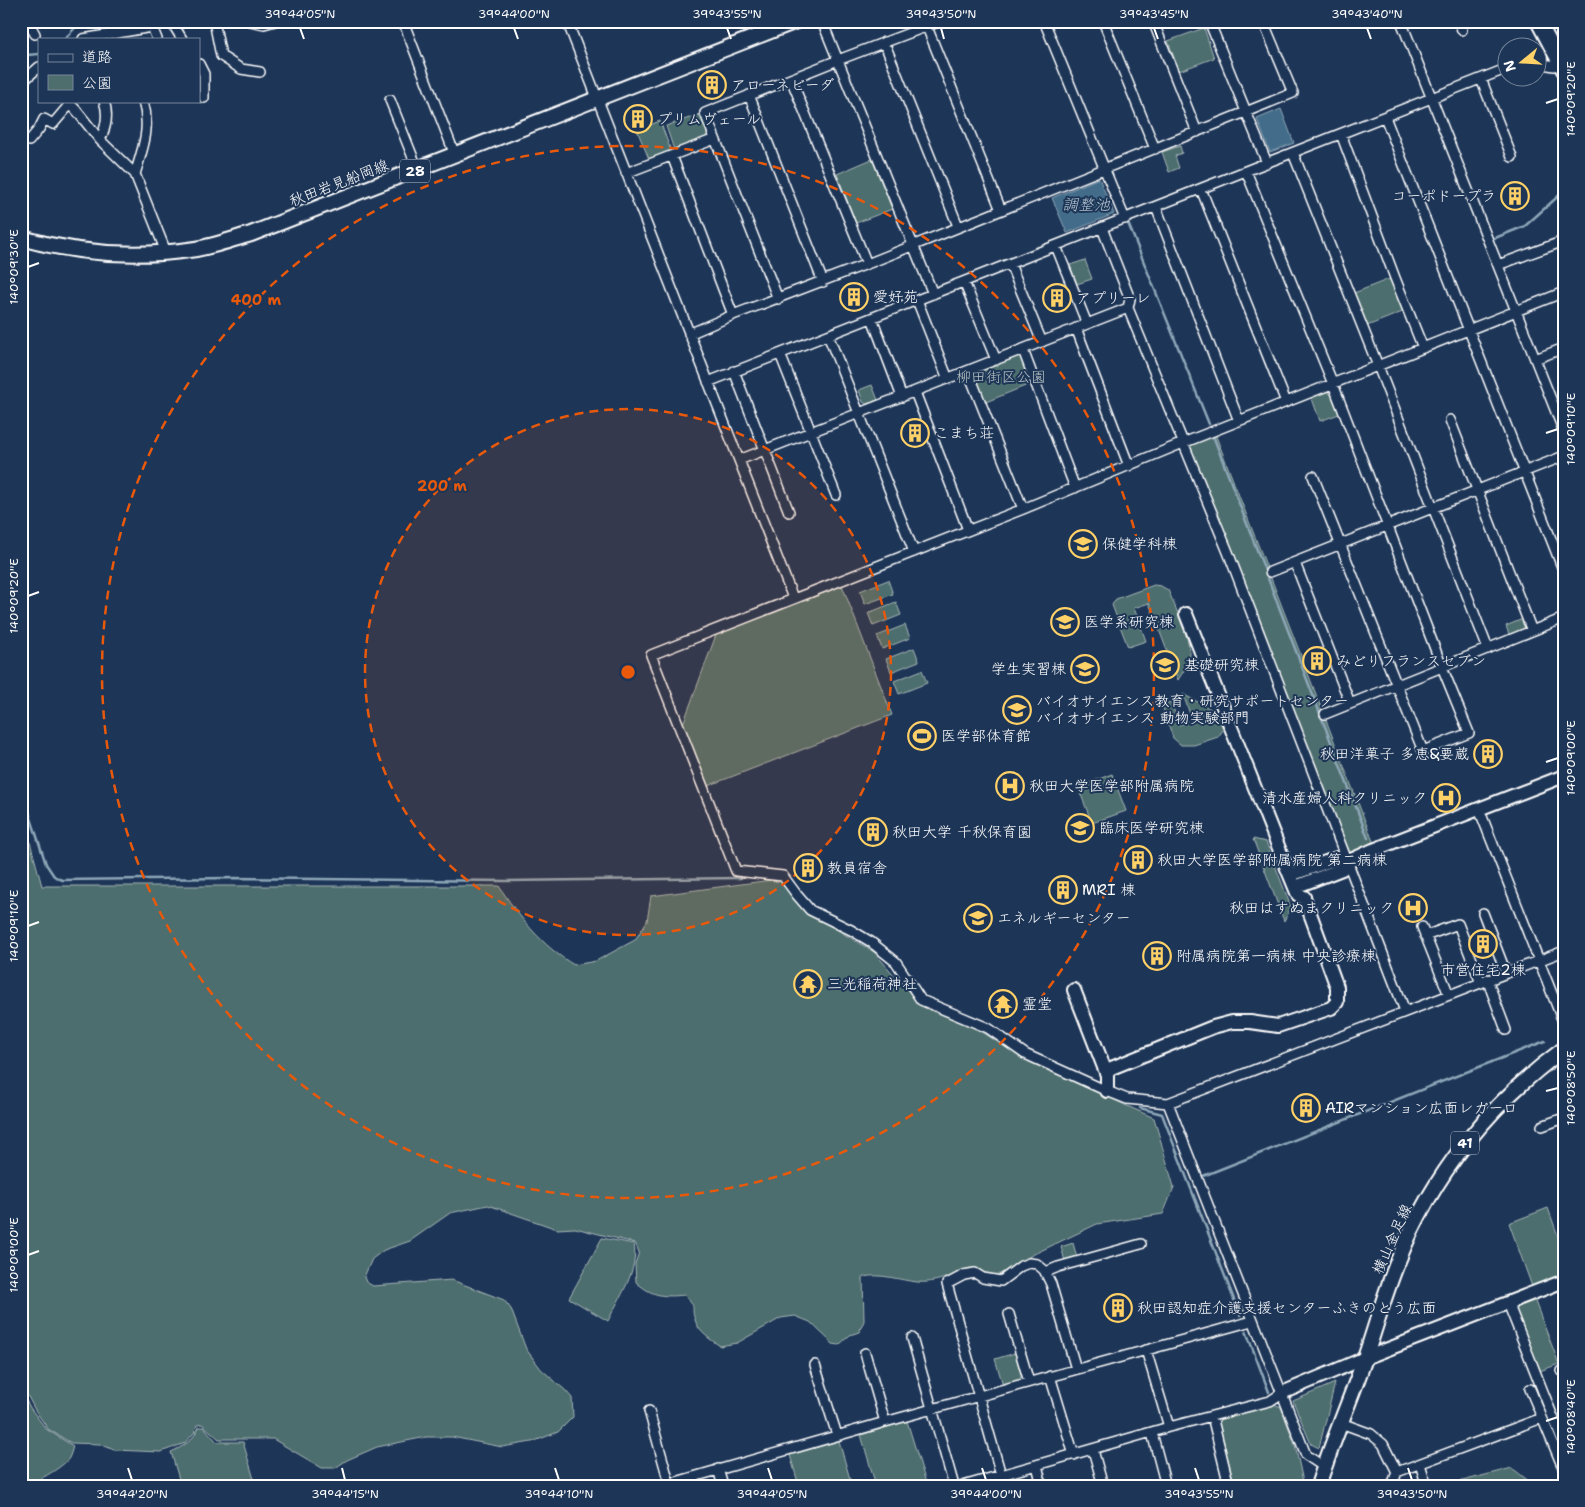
<svg xmlns="http://www.w3.org/2000/svg" width="1585" height="1507" viewBox="0 0 1585 1507" font-family="'Shantell Sans','Klee One',sans-serif">
	<rect width="100%" height="100%" fill="#1d3557"/>
	<filter id="ink" filterUnits="userSpaceOnUse"><feTurbulence type="fractalNoise" baseFrequency=".02" numOctaves="2"/><feDisplacementMap in="SourceGraphic" scale="10" xChannelSelector="R" yChannelSelector="G"/><feConvolveMatrix kernelMatrix="1 2 1 2 8 2 1 2 1" color-interpolation-filters="sRGB"/></filter>
	<g filter="url(#ink)">
		<!-- green -->
		<path fill="#4e6e6e" stroke="#a6b6b6" d="M1204,28L1214,58L1179,71L1168,41Z
			M701,114L707,132L706,139L674,150L666,126Z
			M660,121L671,151L649,159L637,130Z
			M1180,146L1182,153L1175,156L1179,168L1169,172L1162,152Z
			M872,159L892,209L856,223L837,174Z
			M1085,260L1092,279L1077,284L1070,265Z
			M1392,278L1405,311L1367,326L1354,293Z
			M1023,350L1035,382L981,404L968,371Z
			M872,385L878,400L866,404L863,402L859,390Z
			M1325,391L1331,394L1339,414L1320,421L1311,396Z
			M1214,431L1374,844L1347,853L1183,443Z
			M888,580L893,594L865,604L860,591Z
			M842,585L892,715L705,787L683,724L716,635Z
			M1154,585L1161,586L1168,590C1174,604 1191,642 1190,655C1190,664 1182,673 1178,680L1149,603L1134,608L1146,641L1128,647L1112,605L1116,599Z
			M896,602L901,615L873,626L868,613Z
			M1525,618L1529,629L1510,637L1506,626Z
			M905,625L910,638L882,649L877,636Z
			M914,648L919,661L891,672L886,659Z
			M922,670L927,683L899,694L894,681Z
			M1183,694C1202,706 1218,706 1223,730L1218,737L1194,745H1181L1173,738L1162,705L1171,702L1179,725L1192,720Z
			M1112,774L1126,811L1092,823L1078,787Z
			M21,809L42,886H499C518,916 543,947 574,965L596,961L635,940L647,921L651,896L779,879L819,919L874,952L916,1000L979,1030L1014,1052L1074,1082L1154,1118L1174,1187L1163,1214L1097,1224L1032,1255L1000,1274L986,1276L970,1268C954,1275 935,1284 917,1282C899,1280 881,1273 863,1277L864,1321L859,1332L850,1335L839,1345L833,1344L810,1322L795,1316L781,1318L737,1343L720,1346C710,1339 699,1333 695,1320C690,1306 698,1309 685,1295C664,1297 653,1297 636,1282L635,1264L639,1252L635,1243L575,1228L557,1229L488,1205L450,1213L410,1241L384,1250L372,1259L364,1277L366,1282L373,1286L452,1280L504,1300L511,1309L526,1349L541,1369L565,1390L572,1398L573,1417L558,1432L532,1442L502,1447L452,1437H426L377,1447L347,1460L335,1468H322L273,1439H219L202,1424L197,1425L194,1433L185,1443L161,1452L114,1450L100,1444L71,1443L48,1429L35,1410L24,1389L21,1387Z
			M1253,839L1266,842L1291,907L1284,921Z
			M1548,1208L1564,1253V1281L1534,1292L1509,1223Z
			M602,1238L634,1244C639,1270 619,1298 608,1321L569,1298Z
			M1073,1243L1077,1258L1065,1261L1061,1247Z
			M1534,1299L1559,1364L1537,1372L1513,1307Z
			M1015,1353L1022,1375L1019,1380L1003,1385L995,1359Z
			M1335,1383L1319,1448L1311,1444L1293,1401Z
			M21,1392L31,1409L46,1429L73,1446C72,1450 71,1454 69,1458C65,1466 31,1486 21,1486Z
			M1274,1404L1281,1407L1295,1445L1304,1486H1235L1218,1423L1221,1418Z
			M907,1421L927,1486H876L861,1435Z
			M199,1427H204L217,1442H243L256,1486H181L171,1452C184,1446 193,1441 199,1427Z
			M839,1441L852,1486H799L790,1455Z
			M1512,1468L1534,1485L1564,1481V1486H1450L1451,1484Z"/>
		<!-- water -->
		<path fill="#426c89" stroke="#8ea7b8" d="M1281,109L1294,143L1270,152L1257,119Z
			M1099,178L1114,214L1067,233L1052,198Z"/>
		<g fill="none" stroke-linecap="round" stroke-linejoin="round">
			<!-- stream -->
			<path stroke="#8ea7b8" stroke-width="2.5" d="M65,39L81,21
				M22,59L27,55L39,54
				M1128,223L1209,424
				M1495,238L1525,226L1564,191
				M1212,433L1368,838
				M21,788L46,864L54,876L62,880L230,878L507,881L741,878
				M1140,1108L1162,1114L1240,1315
				M1203,1176L1545,1041
				M1246,1331L1269,1392"/>
			<defs>
				<path id="street" d="M28,21L35,34
					M171,21L182,39
					M214,21L221,56L241,69L260,72
					M250,21L264,24L275,21
					M403,21L455,155
					M567,21L793,598
					M822,21L933,294
					M1044,21L1125,219
					M1103,21L1155,149
					M1153,21L1197,132
					M1209,21L1267,163
					M1401,21L1564,432
					M1459,21L1462,30
					M152,27L157,39
					M927,27L1001,210
					M83,39L152,27L168,21
					M884,42L958,226
					M1538,63L1554,66L1560,63
					M199,64L204,74V98
					M791,79L867,264
					M1481,79L1512,157
					M21,83L39,67
					M749,95L823,282
					M390,100L418,170
					M67,101L76,110L100,140L135,174L166,252
					M1385,117L1564,572
					M1341,134L1395,278L1423,348
					M100,140C106,128 109,115 104,101
					M29,141L39,129L44,119L53,124L70,104
					M1293,153L1378,366L1488,649
					M672,156L733,315
					M1246,171L1333,384L1442,667L1469,733L1423,751L1313,476
					M626,173L715,139
					M135,174C143,148 151,128 143,101
					M1201,189L1286,402
					M1156,207L1239,421
					M1102,228L1130,299L1128,308
					M1056,246L1087,324
					M1010,264L1042,342
					M1498,265L1564,241
					M964,282L996,360
					M1564,292L1183,443L1023,509L651,655L736,871L783,876L797,895L810,910L851,930L871,942L896,962L921,1000L988,1028L1025,1054L1107,1091L1127,1099L1168,1103L1564,951
					M778,299L705,113L838,60L941,21
					M917,300L948,379
					M872,318L902,397
					M1076,328L1129,466
					M689,334L733,315L867,264L1293,93L1263,21
					M828,335L914,552
					M1023,350L1075,488
					M780,354L836,495
					M1535,359L1564,348
					M734,371L789,512
					M968,371L1023,509
					M708,382L1508,68
					M915,392L968,530
					M1450,420L1532,631
					M739,460L1128,308L1228,552L1405,1011
					M1295,563L1350,703
					M1270,572L1564,456
					M1325,714L1564,618
					M1479,809L1564,1024
					M1483,913L1506,973
					M1422,927L1449,995
					M1425,936L1458,924L1481,983
					M1487,979L1506,1030
					M1168,1103L1306,1455L1324,1467
					M1542,1126L1564,1118
					M1046,1272L1058,1267L1141,1244
					M1508,1303L1564,1445
					M1009,1314L1029,1382
					M912,1338L954,1486
					M1146,1350L1169,1427
					M865,1353L885,1422
					M815,1365L837,1435
					M1562,1371H1564
					M1050,1376L1074,1455
					M1530,1389L1564,1470
					M649,1411L670,1486
					M1212,1416L1229,1486
					M1341,1423L1371,1434L1383,1444L1397,1472L1392,1486
					M1152,1433L1166,1486
					M1093,1450L1103,1486
					M1420,1464L1425,1480L1430,1486
					M1037,1465L1042,1486
					M718,1469L723,1486
					M1397,1472L1542,1418
					M1001,1475L947,1284L964,1275L975,1273L983,1278L1001,1281L1021,1266L1029,1263L1037,1264L1044,1270L1051,1284L1076,1369
					M662,1486L885,1422L1252,1321
					M963,1486L1169,1427L1270,1401L1282,1393"/>
				<path id="secondary" d="M1290,875L1337,858L1345,863
					M1295,887L1342,869L1345,865V863L1373,850L1564,776
					M1074,990L1107,1075
					M1107,1091V1075L1109,1069L1213,1027L1232,1022H1250L1278,1026L1331,1008L1337,1002V987L1304,897L1298,895L1286,866L1186,614
					M1282,1393L1365,1358L1564,1281"/>
				<path id="primary" d="M1538,21L1564,70
					M21,238C78,254 138,258 196,249C214,246 233,239 251,234L796,21
					M1318,1486C1332,1442 1350,1401 1365,1358C1376,1326 1385,1292 1398,1261C1432,1175 1490,1103 1564,1049"/>
			</defs>
			<!-- street casing -->
			<use href="#street" stroke="#fff" stroke-width="12"/>
			<!-- secondary casing -->
			<use href="#secondary" stroke="#fff" stroke-width="16"/>
			<!-- primary casing -->
			<use href="#primary" stroke="#fff" stroke-width="18"/>
			<!-- street -->
			<use href="#street" stroke="#1d3557" stroke-width="9"/>
			<!-- secondary -->
			<use href="#secondary" stroke="#1d3557" stroke-width="12"/>
			<!-- primary -->
			<use href="#primary" stroke="#1d3557" stroke-width="14"/>
		</g>
	</g>
	<!-- ticks -->
	<path fill="none" stroke="#fff" stroke-width="2" d="M300,28L304,39M514,28L518,39M727,28L731,39M941,28L944,39M1154,28L1158,39M1367,28L1371,39M1546,103L1558,99M28,267L39,263M1546,433L1558,429M28,596L39,592M1546,762L1558,758M28,926L39,922M1546,1091L1558,1088M28,1255L39,1251M1546,1421L1558,1417M128,1468L132,1480M342,1468L345,1480M555,1468L559,1480M768,1468L772,1480M982,1468L986,1480M1195,1468L1199,1480M1408,1468L1412,1480"/>
	<!-- distance rings -->
	<circle cx="628" cy="672" r="263" fill="#e8590c" fill-opacity=".12"/>
	<g fill="none" stroke="#e8590c" stroke-width="2.5" stroke-dasharray="9 6">
		<circle cx="628" cy="672" r="263"/>
		<circle cx="628" cy="672" r="526"/>
	</g>
	<!-- icons -->
	<defs>
		<symbol id="building-ring" viewBox="-11 -11 22 22"><circle r="9.5" fill="#1d3557" stroke="#ffd166" stroke-width="1.5"/><path d="M-4-6H4V6H1V3H-1V6H-4ZM-2.5-4.3h1.7v1.8h-1.7ZM.8-4.3h1.7v1.8H.8ZM-2.5-1h1.7V.8h-1.7ZM.8-1h1.7V.8H.8Z" fill="#ffd166"/></symbol>
		<symbol id="university-ring" viewBox="-11 -11 22 22"><circle r="9.5" fill="#1d3557" stroke="#ffd166" stroke-width="1.5"/><path d="M0-5L7-2L0 1L-7-2ZM-4 1L0 2.5L4 1V4Q0 6-4 4Z" fill="#ffd166"/></symbol>
		<symbol id="stadium-ring" viewBox="-11 -11 22 22"><circle r="9.5" fill="#1d3557" stroke="#ffd166" stroke-width="1.5"/><path d="M0-5a6.5 5 0 1 0 0 10a6.5 5 0 1 0 0-10ZM-3.5-1.8h7v3.6h-7Z" fill="#ffd166"/></symbol>
		<symbol id="hospital-ring" viewBox="-11 -11 22 22"><circle r="9.5" fill="#1d3557" stroke="#ffd166" stroke-width="1.5"/><path d="M-5-5h3v3.5h4V-5h3V5h-3V1.5h-4V5h-3Z" fill="#ffd166"/></symbol>
		<symbol id="temple-ring" viewBox="-11 -11 22 22"><circle r="9.5" fill="#1d3557" stroke="#ffd166" stroke-width="1.5"/><path d="M0-6L5-2H3V0L6.5 2.5H4V6H1.5V3h-3V6H-4V2.5H-6.5L-3 0V-2H-5Z" fill="#ffd166"/></symbol>
	</defs>
	<g fill-rule="evenodd">
		<use href="#building-ring" x="696" y="69" width="32" height="32"/>
		<use href="#building-ring" x="622" y="103" width="32" height="32"/>
		<use href="#building-ring" x="1499" y="180" width="32" height="32"/>
		<use href="#building-ring" x="838" y="281" width="32" height="32"/>
		<use href="#building-ring" x="1041" y="282" width="32" height="32"/>
		<use href="#building-ring" x="899" y="417" width="32" height="32"/>
		<use href="#university-ring" x="1067" y="528" width="32" height="32"/>
		<use href="#university-ring" x="1049" y="606" width="32" height="32"/>
		<use href="#building-ring" x="1301" y="645" width="32" height="32"/>
		<use href="#university-ring" x="1149" y="649" width="32" height="32"/>
		<use href="#university-ring" x="1069" y="653" width="32" height="32"/>
		<use href="#university-ring" x="1001" y="694" width="32" height="32"/>
		<use href="#stadium-ring" x="906" y="720" width="32" height="32"/>
		<use href="#building-ring" x="1472" y="738" width="32" height="32"/>
		<use href="#hospital-ring" x="994" y="770" width="32" height="32"/>
		<use href="#hospital-ring" x="1430" y="782" width="32" height="32"/>
		<use href="#university-ring" x="1064" y="812" width="32" height="32"/>
		<use href="#building-ring" x="857" y="816" width="32" height="32"/>
		<use href="#building-ring" x="1122" y="844" width="32" height="32"/>
		<use href="#building-ring" x="792" y="852" width="32" height="32"/>
		<use href="#building-ring" x="1047" y="874" width="32" height="32"/>
		<use href="#hospital-ring" x="1397" y="892" width="32" height="32"/>
		<use href="#university-ring" x="962" y="902" width="32" height="32"/>
		<use href="#building-ring" x="1467" y="928" width="32" height="32"/>
		<use href="#building-ring" x="1141" y="940" width="32" height="32"/>
		<use href="#temple-ring" x="792" y="968" width="32" height="32"/>
		<use href="#temple-ring" x="987" y="988" width="32" height="32"/>
		<use href="#building-ring" x="1290" y="1092" width="32" height="32"/>
		<use href="#building-ring" x="1102" y="1292" width="32" height="32"/>
	</g>
	<g text-anchor="middle" dominant-baseline="central" stroke-width="4" stroke-linejoin="round" paint-order="stroke">
		<!-- shield labels -->
		<g fill="#1d3557" stroke="#bbc2cd" stroke-width="1">
			<rect x="400" y="159.5" width="30" height="23" rx="4"/>
			<rect x="1451" y="1131.5" width="28" height="23" rx="4"/>
		</g>
		<g font-size="14" font-weight="bold" fill="#fff">
			<text x="415" y="171">28</text>
			<text x="1465" y="1143">41</text>
		</g>
		<!-- poi labels -->
		<g font-size="15" fill="#fff" stroke="#1d3557" text-anchor="start">
			<text x="731" y="85">アローネビーダ</text>
			<text x="657" y="119">プリムヴェール</text>
			<text x="1496" y="196" text-anchor="end">コーポドープラ</text>
			<text x="873" y="297">愛好苑</text>
			<text x="1076" y="298">アプリーレ</text>
			<text x="934" y="433">こまち荘</text>
			<text x="1102" y="544">保健学科棟</text>
			<text x="1084" y="622">医学系研究棟</text>
			<text x="1336" y="661">みどりフランスセブン</text>
			<text x="1184" y="665">基礎研究棟</text>
			<text x="1066" y="669" text-anchor="end">学生実習棟</text>
			<text x="1036" y="701">バイオサイエンス教育・研究サポートセンター<tspan x="1036" dy="17">バイオサイエンス 動物実験部門</tspan></text>
			<text x="941" y="736">医学部体育館</text>
			<text x="1469" y="754" text-anchor="end">秋田洋菓子 多恵&amp;要蔵</text>
			<text x="1029" y="786">秋田大学医学部附属病院</text>
			<text x="1427" y="798" text-anchor="end">清水産婦人科クリニック</text>
			<text x="1099" y="828">臨床医学研究棟</text>
			<text x="892" y="832">秋田大学 千秋保育園</text>
			<text x="1157" y="860">秋田大学医学部附属病院 第二病棟</text>
			<text x="827" y="868">教員宿舎</text>
			<text x="1082" y="890">MRI 棟</text>
			<text x="1394" y="908" text-anchor="end">秋田はすぬまクリニック</text>
			<text x="997" y="918">エネルギーセンター</text>
			<text x="1176" y="956">附属病院第一病棟 中央診療棟</text>
			<text x="1483" y="970" text-anchor="middle">市営住宅2棟</text>
			<text x="827" y="984">三光稲荷神社</text>
			<text x="1022" y="1004">霊堂</text>
			<text x="1325" y="1108">AIRマンション広面レガーロ</text>
			<text x="1137" y="1308">秋田認知症介護支援センターふきのとう広面</text>
		</g>
		<!-- street labels -->
		<g font-size="15" fill="#fff" stroke="#1d3557">
			<text transform="translate(339 183) rotate(-21)">秋田岩見船岡線</text>
			<text transform="translate(1392 1239) rotate(-66)">横山金足線</text>
		</g>
		<!-- park labels -->
		<g font-size="15" fill="#b8c5c5" stroke="#1d3557">
			<text x="1001" y="377">柳田街区公園</text>
		</g>
		<!-- water labels -->
		<g font-size="16" font-style="italic" fill="#b3c4d0" stroke="#1d3557">
			<text x="1086" y="204">調整池</text>
		</g>
	</g>
	<circle cx="628" cy="672" r="8" fill="#e8590c" stroke="#1d3557" stroke-width="2.5"/>
	<g font-size="15" text-anchor="middle" font-weight="bold" fill="#e8590c" stroke="#1d3557" stroke-width="4" stroke-linejoin="round" paint-order="stroke">
		<text x="256" y="305">400 m</text>
		<text x="442" y="491">200 m</text>
	</g>
	<!-- margin -->
	<rect width="1585" height="1507" fill="none" stroke="#1d3557" stroke-width="55"/>
	<!-- legend -->
	<rect x="38" y="38" width="162" height="65" fill="#1d3557" stroke="#77869a"/>
	<rect x="48" y="54" width="25" height="8" fill="#1d3557" stroke="#77869a"/>
	<text x="82" y="62" font-size="15" fill="#ffffff">道路</text>
	<rect x="48" y="75" width="25" height="15" fill="#4e6e6e" stroke="#77869a"/>
	<text x="82" y="88" font-size="15" fill="#ffffff">公園</text>
	<!-- north arrow -->
	<g transform="translate(1522 62) rotate(252)"><circle r="24" fill="#1d3557" stroke="#77869a"/>
	<path d="M0-4L9 19L0 12L-9 19Z" fill="#ffd166"/>
	<text y="-8" font-size="14" font-weight="bold" text-anchor="middle" fill="#ffffff">N</text>
	</g>
	<rect x="28" y="28" width="1530" height="1452" fill="none" stroke="#fff" stroke-width="2"/>
	<g font-size="12" text-anchor="middle" fill="#fff">
		<text x="300" y="18">39°44'05"N</text>
		<text x="514" y="18">39°44'00"N</text>
		<text x="727" y="18">39°43'55"N</text>
		<text x="941" y="18">39°43'50"N</text>
		<text x="1154" y="18">39°43'45"N</text>
		<text x="1367" y="18">39°43'40"N</text>
		<text transform="translate(1571 99) rotate(-90)" y="4">140°09'20"E</text>
		<text transform="translate(14 267) rotate(-90)" y="4">140°09'30"E</text>
		<text transform="translate(1571 429) rotate(-90)" y="4">140°09'10"E</text>
		<text transform="translate(14 596) rotate(-90)" y="4">140°09'20"E</text>
		<text transform="translate(1571 758) rotate(-90)" y="4">140°09'00"E</text>
		<text transform="translate(14 926) rotate(-90)" y="4">140°09'10"E</text>
		<text transform="translate(1571 1088) rotate(-90)" y="4">140°08'50"E</text>
		<text transform="translate(14 1255) rotate(-90)" y="4">140°09'00"E</text>
		<text transform="translate(1571 1417) rotate(-90)" y="4">140°08'40"E</text>
		<text x="132" y="1498">39°44'20"N</text>
		<text x="345" y="1498">39°44'15"N</text>
		<text x="559" y="1498">39°44'10"N</text>
		<text x="772" y="1498">39°44'05"N</text>
		<text x="986" y="1498">39°44'00"N</text>
		<text x="1199" y="1498">39°43'55"N</text>
		<text x="1412" y="1498">39°43'50"N</text>
	</g>
</svg>
